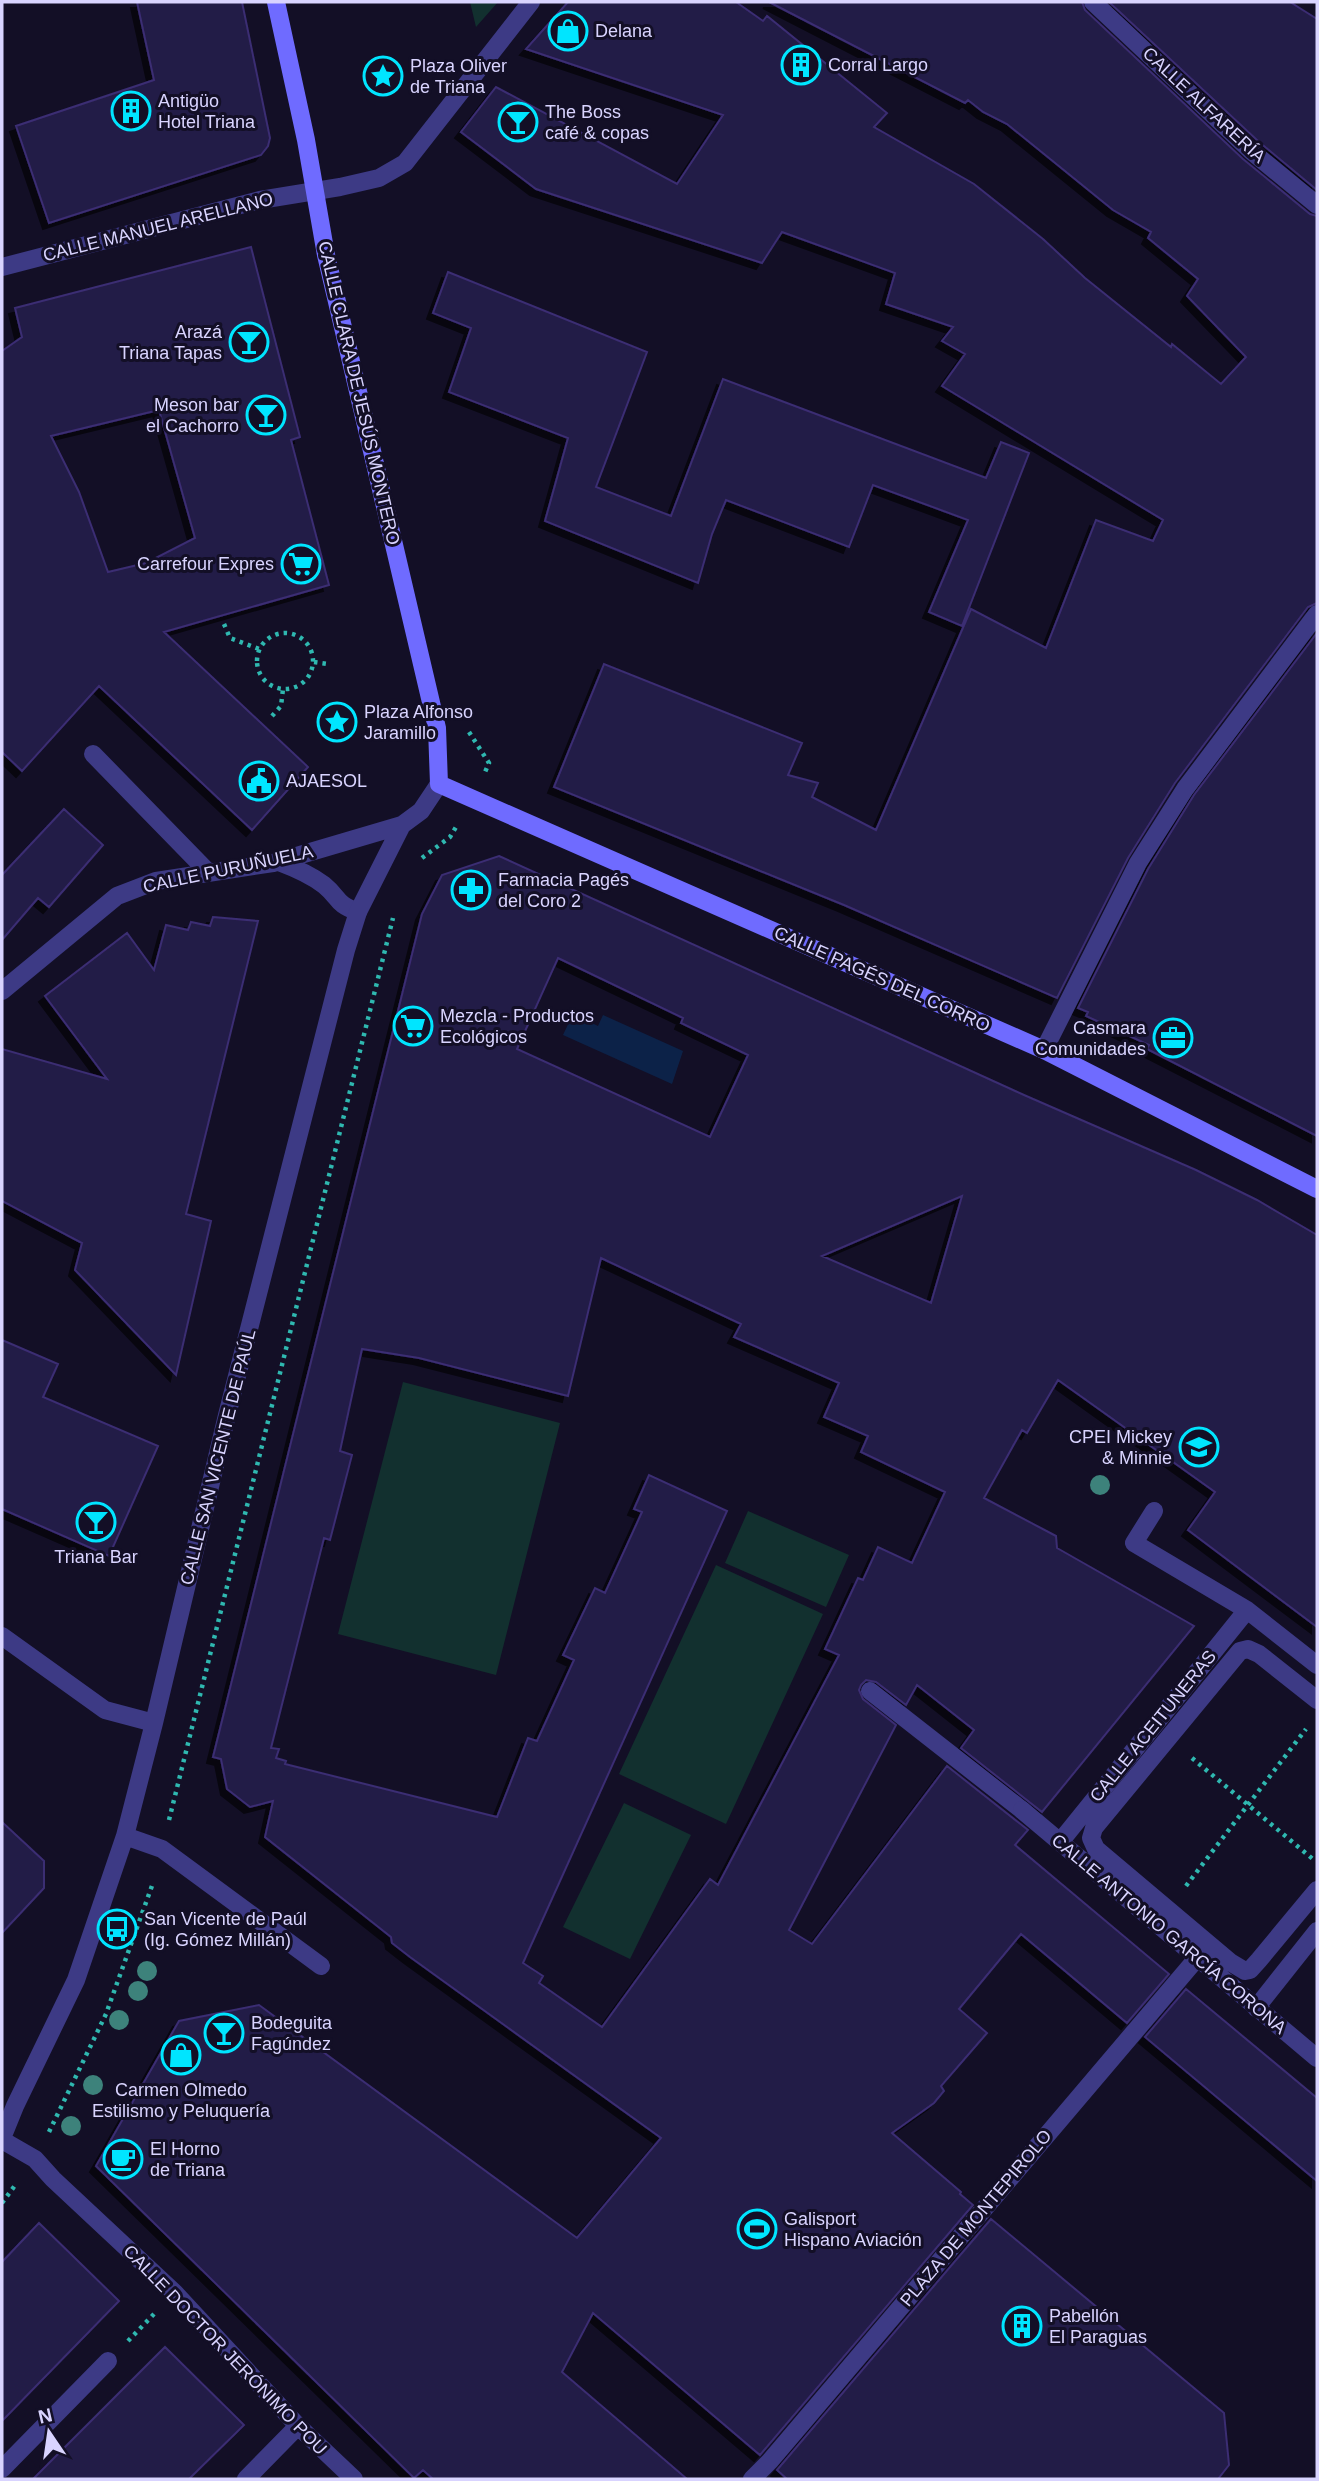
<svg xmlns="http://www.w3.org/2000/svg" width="1319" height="2481" viewBox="0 0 1319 2481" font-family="Helvetica,sans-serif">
	<defs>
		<filter id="shadow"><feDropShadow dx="-6" dy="6" stdDeviation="0" flood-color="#0009"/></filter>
	</defs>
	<rect width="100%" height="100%" fill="#130f26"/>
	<!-- green -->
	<path fill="#12302f" d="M470,2H498L476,27Z
		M403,1382L560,1423L496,1675L338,1634Z
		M748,1511L849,1555L826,1607L725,1563Z
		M716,1565L823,1614L726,1824L619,1774Z
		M624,1803L691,1835L630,1959L563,1927Z"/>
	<!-- water -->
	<path fill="#0c2248" d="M573,1014L598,1026L603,1015L683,1051L672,1084L563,1035Z"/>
	<!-- building -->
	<path fill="#241b47" stroke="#3b2d73" stroke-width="2" fill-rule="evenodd" filter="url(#shadow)" d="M137,2H242L270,138L268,146L261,155L49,223L16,126L154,80Z
		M568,2H736L763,21L767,16L887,113L874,127L974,184L1043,239L1085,278L1171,347L1172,344L1221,384L1246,357L1187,296L1198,279L1148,238L1151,232L1113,210L1007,124L983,112L968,100L965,103L769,2H1082L1085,10L1243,159L1310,214L1317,216V603L1308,607L1175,783L1128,858L1057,998L844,905L554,787L604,664L802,743L788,775L818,783L812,797L876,830L971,609L1046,648L1096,520L1153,541L1163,520L942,386L965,354L942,341L953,327L886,304L895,273L782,232L762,263L536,189L461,132L496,87L677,184L723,115L526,49Z
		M1109,2H1290L1317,19V190L1258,141Z
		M251,247L300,437L291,440L329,585L164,632L308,767L252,830L99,686L22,771L2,752V351L22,337L15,308ZM159,410L195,538L146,563L108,572L79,492L51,436Z
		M448,272L647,352L596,487L671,516L723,379L986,478L1001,442L1029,453L962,626L929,612L968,520L873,485L849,547L726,500L712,534L698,583L545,521L568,438L449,392L471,328L433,313Z
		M1317,633V1136L1147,1049L1149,1045L1086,1016L1088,1012L1078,1008L1148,869L1194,795Z
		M64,809L103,845L49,907L38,898L2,940V875Z
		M499,856L1024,1095L1196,1170L1257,1200L1317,1235V1627L1188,1530L1215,1492L1058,1380L1027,1433L1022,1430L984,1498L1056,1536L1057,1548L1194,1626L1042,1812L961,1748L974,1730L917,1685L906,1705L876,1682L866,1680L861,1685L859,1690L863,1699L896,1725L789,1930L812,1944L947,1766L1028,1830L1015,1845L1169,1974L1127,2023L1021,1934L959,2009L987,2033L941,2086L944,2091L934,2103L892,2133L961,2192L960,2194L973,2205L760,2455L593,2313L562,2372L687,2479H433L423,2470L414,2478L96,2166L179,2021L259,2005L577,2238L661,2138L410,1957L392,1943L391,1937L265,1837L273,1801L250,1807L227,1789L221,1759L213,1757L422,914L442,875ZM558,958L683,1018L681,1023L748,1055L710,1137L517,1049ZM962,1196L931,1303L822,1256ZM601,1258L741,1324L734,1337L839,1383L824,1417L868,1436L861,1452L945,1492L912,1563L878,1547L863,1580L858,1578L825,1649L839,1655L718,1885L710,1879L602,2027L539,1983L543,1976L523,1963L727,1511L649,1475L634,1509L642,1512L605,1593L595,1588L563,1655L574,1660L537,1741L528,1738L497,1817L285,1764L286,1761L276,1758L279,1749L271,1748L324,1538L330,1540L352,1455L340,1451L362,1349L419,1358L568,1396Z
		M213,917L258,921L186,1214L211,1221L176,1375L75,1270L82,1243L2,1201V1049L107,1079L45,996L127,933L154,970L166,925L188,930L191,922L210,926Z
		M2,1340L58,1364L43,1397L158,1446L109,1556L2,1509Z
		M2,1822L44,1861V1888L2,1933Z
		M1186,1989L1317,2098V2181L1145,2037Z
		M991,2219L1224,2413L1229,2465L1218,2479H787L777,2470Z
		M39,2223L119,2301L2,2421V2262Z
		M165,2347L244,2425L189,2479H33Z"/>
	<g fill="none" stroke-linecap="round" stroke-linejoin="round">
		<!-- path -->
		<path stroke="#2fb8b0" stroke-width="4.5" stroke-dasharray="3.5 5" stroke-linecap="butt" d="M224,624L230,638L259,649
			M257 661a28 28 0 1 1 56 0a28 28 0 1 1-56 0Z
			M314,662L328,664
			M272,716L281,706L283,689
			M469,732L489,763L485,772
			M422,858L450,837L456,827
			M1192,1758L1314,1860
			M169,1820L393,918
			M1186,1886L1306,1729
			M49,2132L106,2014L153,1883
			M2,2203L16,2184
			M128,2341L154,2314"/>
		<!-- lane -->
		<path stroke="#3d3a85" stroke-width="18" d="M279,862C295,868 311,875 324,885C341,899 334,903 358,912
			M870,1691L1022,1810"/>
		<!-- street -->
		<path stroke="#3d3a85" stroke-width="18" d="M1093,2L1250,150L1317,205
			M2,267L260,200L340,187L379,178L405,163L531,2
			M93,754L209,873
			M2,991L117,896L156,881L273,863L402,825
			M1044,1050L1138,863L1185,789L1317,614
			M1154,1511L1134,1543L1247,1610L1317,1665
			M2,1636L105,1710L154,1723
			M1317,1700L1259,1654L1248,1649L1240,1651L1094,1828L1091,1838L1096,1849L1230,1962L1245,1971L1250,1970L1259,1960L1317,1890
			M1022,1810L1317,2058
			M125,1836L162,1849L321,1966
			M1060,1842L1247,1610
			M1256,2008L1317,1931
			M2,2138L15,2106L76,1980L125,1836L154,1723L227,1415L346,950L358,912L402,825L421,811L439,784
			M2,2140L35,2159L53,2179L175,2293L298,2426L354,2479
			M2,2469L108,2361
			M246,2479L298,2426
			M752,2479L770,2461L1198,1957"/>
		<!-- secondary -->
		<path stroke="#6f6bff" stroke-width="18" d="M276,2L306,140L326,255L437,728L439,784L1044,1050L1317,1189"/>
	</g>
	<!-- trees -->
	<g fill="#3d827b">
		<circle cx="1100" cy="1485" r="10"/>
		<circle cx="147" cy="1971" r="10"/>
		<circle cx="138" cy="1991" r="10"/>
		<circle cx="119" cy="2020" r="10"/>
		<circle cx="93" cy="2085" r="10"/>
		<circle cx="71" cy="2126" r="10"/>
	</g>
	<!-- icons -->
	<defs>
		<symbol id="shop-ring" viewBox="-11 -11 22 22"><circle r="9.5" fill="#130f26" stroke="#00e5ff" stroke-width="1.5"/><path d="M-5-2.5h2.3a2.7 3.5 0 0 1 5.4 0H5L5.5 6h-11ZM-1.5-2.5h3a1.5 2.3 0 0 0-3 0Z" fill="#00e5ff"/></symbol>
		<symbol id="building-ring" viewBox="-11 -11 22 22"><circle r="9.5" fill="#130f26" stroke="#00e5ff" stroke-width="1.5"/><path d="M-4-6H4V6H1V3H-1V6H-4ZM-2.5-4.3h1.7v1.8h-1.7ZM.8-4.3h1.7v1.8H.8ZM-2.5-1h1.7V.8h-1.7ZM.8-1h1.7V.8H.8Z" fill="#00e5ff"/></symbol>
		<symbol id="sight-ring" viewBox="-11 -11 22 22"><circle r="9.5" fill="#130f26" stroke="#00e5ff" stroke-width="1.5"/><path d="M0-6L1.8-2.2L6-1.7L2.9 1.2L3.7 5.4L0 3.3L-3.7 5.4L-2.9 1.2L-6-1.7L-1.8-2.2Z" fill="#00e5ff"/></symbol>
		<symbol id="bar-ring" viewBox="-11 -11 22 22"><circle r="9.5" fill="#130f26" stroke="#00e5ff" stroke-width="1.5"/><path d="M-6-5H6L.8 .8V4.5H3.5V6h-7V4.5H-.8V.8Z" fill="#00e5ff"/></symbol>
		<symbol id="supermarket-ring" viewBox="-11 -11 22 22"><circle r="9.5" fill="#130f26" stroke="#00e5ff" stroke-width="1.5"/><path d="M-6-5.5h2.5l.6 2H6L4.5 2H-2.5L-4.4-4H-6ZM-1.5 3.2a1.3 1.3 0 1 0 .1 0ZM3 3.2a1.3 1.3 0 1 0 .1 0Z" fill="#00e5ff"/></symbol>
		<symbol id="civic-ring" viewBox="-11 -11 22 22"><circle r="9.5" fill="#130f26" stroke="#00e5ff" stroke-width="1.5"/><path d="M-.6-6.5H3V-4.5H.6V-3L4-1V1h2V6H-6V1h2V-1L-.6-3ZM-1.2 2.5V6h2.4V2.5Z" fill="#00e5ff"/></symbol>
		<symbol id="pharmacy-ring" viewBox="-11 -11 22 22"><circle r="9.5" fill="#130f26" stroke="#00e5ff" stroke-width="1.5"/><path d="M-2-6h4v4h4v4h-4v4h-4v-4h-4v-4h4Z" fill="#00e5ff"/></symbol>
		<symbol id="office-ring" viewBox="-11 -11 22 22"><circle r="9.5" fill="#130f26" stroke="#00e5ff" stroke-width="1.5"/><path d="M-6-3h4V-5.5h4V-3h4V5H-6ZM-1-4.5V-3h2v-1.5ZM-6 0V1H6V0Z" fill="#00e5ff"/></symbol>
		<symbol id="school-ring" viewBox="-11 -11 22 22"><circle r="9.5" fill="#130f26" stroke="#00e5ff" stroke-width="1.5"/><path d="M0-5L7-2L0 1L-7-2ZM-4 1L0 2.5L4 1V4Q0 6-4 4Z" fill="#00e5ff"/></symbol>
		<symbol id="bus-ring" viewBox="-11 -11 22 22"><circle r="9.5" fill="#130f26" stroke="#00e5ff" stroke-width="1.5"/><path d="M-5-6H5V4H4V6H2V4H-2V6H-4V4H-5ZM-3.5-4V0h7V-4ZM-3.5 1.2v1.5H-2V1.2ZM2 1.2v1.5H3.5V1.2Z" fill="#00e5ff"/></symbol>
		<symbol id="cafe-ring" viewBox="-11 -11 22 22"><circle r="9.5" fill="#130f26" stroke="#00e5ff" stroke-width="1.5"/><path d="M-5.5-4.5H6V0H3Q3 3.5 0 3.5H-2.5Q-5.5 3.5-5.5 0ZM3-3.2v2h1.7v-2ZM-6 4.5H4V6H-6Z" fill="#00e5ff"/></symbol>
		<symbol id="stadium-ring" viewBox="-11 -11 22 22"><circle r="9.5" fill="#130f26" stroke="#00e5ff" stroke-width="1.5"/><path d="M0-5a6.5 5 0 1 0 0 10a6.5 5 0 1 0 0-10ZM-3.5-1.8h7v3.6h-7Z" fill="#00e5ff"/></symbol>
	</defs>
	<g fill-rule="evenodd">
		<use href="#shop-ring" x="546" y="9" width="44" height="44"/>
		<use href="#building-ring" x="779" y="43" width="44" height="44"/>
		<use href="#sight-ring" x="361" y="54" width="44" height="44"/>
		<use href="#building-ring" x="109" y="89" width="44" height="44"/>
		<use href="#bar-ring" x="496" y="100" width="44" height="44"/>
		<use href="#bar-ring" x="227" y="320" width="44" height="44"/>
		<use href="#bar-ring" x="244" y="393" width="44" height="44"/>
		<use href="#supermarket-ring" x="279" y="542" width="44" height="44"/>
		<use href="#sight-ring" x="315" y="700" width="44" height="44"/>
		<use href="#civic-ring" x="237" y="759" width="44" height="44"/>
		<use href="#pharmacy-ring" x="449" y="868" width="44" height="44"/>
		<use href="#supermarket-ring" x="391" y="1004" width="44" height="44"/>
		<use href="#office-ring" x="1151" y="1016" width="44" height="44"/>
		<use href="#school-ring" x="1177" y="1425" width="44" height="44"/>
		<use href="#bar-ring" x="74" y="1500" width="44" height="44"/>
		<use href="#bus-ring" x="95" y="1907" width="44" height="44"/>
		<use href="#bar-ring" x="202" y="2011" width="44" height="44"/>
		<use href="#shop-ring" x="159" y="2033" width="44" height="44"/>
		<use href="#cafe-ring" x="101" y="2137" width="44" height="44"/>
		<use href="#stadium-ring" x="735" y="2207" width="44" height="44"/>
		<use href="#building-ring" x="1000" y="2304" width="44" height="44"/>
	</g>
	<g text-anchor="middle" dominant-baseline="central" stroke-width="6" stroke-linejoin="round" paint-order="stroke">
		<!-- poi labels -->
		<g font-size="18" fill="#d9d4ff" stroke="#130f26" text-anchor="start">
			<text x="595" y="31">Delana</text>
			<text x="828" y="65">Corral Largo</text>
			<text x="410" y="66">Plaza Oliver<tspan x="410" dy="21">de Triana</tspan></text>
			<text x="158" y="101">Antigüo<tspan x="158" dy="21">Hotel Triana</tspan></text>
			<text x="545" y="112">The Boss<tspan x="545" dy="21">café &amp; copas</tspan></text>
			<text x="222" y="332" text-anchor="end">Arazá<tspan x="222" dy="21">Triana Tapas</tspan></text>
			<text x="239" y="405" text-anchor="end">Meson bar<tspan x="239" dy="21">el Cachorro</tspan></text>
			<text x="274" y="564" text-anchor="end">Carrefour Expres</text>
			<text x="364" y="712">Plaza Alfonso<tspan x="364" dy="21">Jaramillo</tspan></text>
			<text x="286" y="781">AJAESOL</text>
			<text x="498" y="880">Farmacia Pagés<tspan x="498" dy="21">del Coro 2</tspan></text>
			<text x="440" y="1016">Mezcla - Productos<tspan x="440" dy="21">Ecológicos</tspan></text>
			<text x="1146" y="1028" text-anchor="end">Casmara<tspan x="1146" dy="21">Comunidades</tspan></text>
			<text x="1172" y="1437" text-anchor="end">CPEI Mickey<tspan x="1172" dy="21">&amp; Minnie</tspan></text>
			<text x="96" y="1557" text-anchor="middle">Triana Bar</text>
			<text x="144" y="1919">San Vicente de Paúl<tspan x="144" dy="21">(Ig. Gómez Millán)</tspan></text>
			<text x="251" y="2023">Bodeguita<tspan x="251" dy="21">Fagúndez</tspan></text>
			<text x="181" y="2090" text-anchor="middle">Carmen Olmedo<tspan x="181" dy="21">Estilismo y Peluquería</tspan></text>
			<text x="150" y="2149">El Horno<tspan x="150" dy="21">de Triana</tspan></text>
			<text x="784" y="2219">Galisport<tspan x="784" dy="21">Hispano Aviación</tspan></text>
			<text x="1049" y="2316">Pabellón<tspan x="1049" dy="21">El Paraguas</tspan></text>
		</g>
		<!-- street labels -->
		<g font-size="18" fill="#d9d4ff" stroke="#130f26">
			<text transform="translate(1204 105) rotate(43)">CALLE ALFARERÍA</text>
			<text transform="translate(158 227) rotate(-14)">CALLE MANUEL ARELLANO</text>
			<text transform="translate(359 393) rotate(77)">CALLE CLARA DE JESÚS MONTERO</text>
			<text transform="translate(228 869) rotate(-12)">CALLE PURUÑUELA</text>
			<text transform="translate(882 979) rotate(24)">CALLE PAGÉS DEL CORRO</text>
			<text transform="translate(218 1457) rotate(-76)">CALLE SAN VICENTE DE PAÚL</text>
			<text transform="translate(1153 1726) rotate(-51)">CALLE ACEITUNERAS</text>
			<text transform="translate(1169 1934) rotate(40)">CALLE ANTONIO GARCÍA CORONA</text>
			<text transform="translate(976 2218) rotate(-50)">PLAZA DE MONTEPIROLO</text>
			<text transform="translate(225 2350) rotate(46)">CALLE DOCTOR JERÓNIMO POU</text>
		</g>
	</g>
	<!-- border -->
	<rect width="1319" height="2481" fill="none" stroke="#d9d4ff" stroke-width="7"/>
	<!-- north arrow -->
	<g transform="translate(49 2432) rotate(347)" stroke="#130f26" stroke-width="5" paint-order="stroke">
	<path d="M0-5L12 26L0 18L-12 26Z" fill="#d9d4ff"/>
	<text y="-10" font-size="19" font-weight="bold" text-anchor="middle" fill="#d9d4ff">N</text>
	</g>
</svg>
